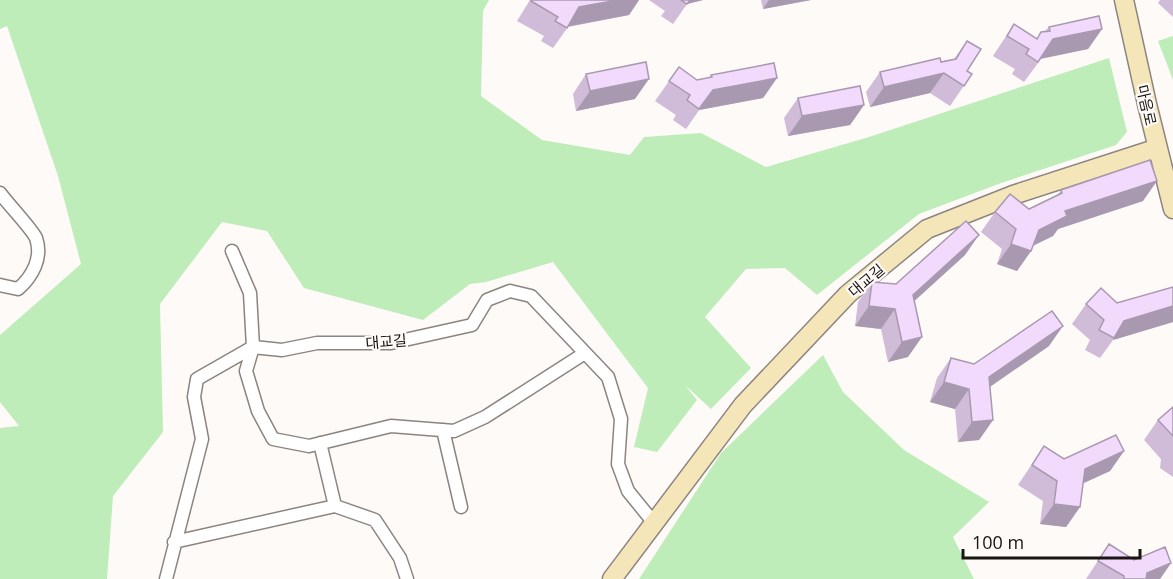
<svg xmlns="http://www.w3.org/2000/svg" width="1173" height="579" viewBox="0 0 1173 579" font-family="'Open Sans','Noto Sans KR',sans-serif">
	<rect width="100%" height="100%" fill="#fefaf8"/>
	<!-- green -->
	<path fill="#beedba" d="M0,0H489L483,11L481,96L542,140L630,155L644,137L701,133L766,167L869,137L1109,58L1127,132L1116,145L1001,183L919,214L817,295L785,268L746,269L705,317L751,368L711,409L685,385L697,400L657,452L634,447L648,388L553,262L486,282L470,284L423,320L304,288L267,231L222,222L160,304L163,432L113,496L107,579H0V428L19,426L0,402V335L81,264L58,176L7,26L0,29Z
		M1173,36V80L1158,41Z
		M823,355L843,392L904,450L989,502L953,537L974,579H639L721,453Z"/>
	<g fill="none" stroke-linecap="round" stroke-linejoin="round">
		<defs>
			<path id="street" d="M0,193C8,204 32,229 36,238C43,258 32,277 18,289L0,285
				M232,251L250,293L253,347L246,371L258,411L273,439L309,446L391,426L454,431L485,417L585,353
				M443,430L461,507
				M320,443L335,506
				M174,542L335,506L375,520L400,558L407,579
				M166,579L202,439L194,397L197,379L253,347L282,350L317,343H391L472,325L487,300L510,291L531,296L608,377L621,419L618,464L628,491L654,523"/>
			<path id="secondary" d="M1124,0L1147,104L1173,209
				M612,579L743,405L848,294L927,229L1013,195L1158,148"/>
		</defs>
		<!-- street casing -->
		<use href="#street" stroke="#8c847f" stroke-width="15"/>
		<!-- secondary casing -->
		<use href="#secondary" stroke="#8c847f" stroke-width="21"/>
		<!-- street -->
		<use href="#street" stroke="#fff" stroke-width="12"/>
		<!-- secondary -->
		<use href="#secondary" stroke="#f5e6ba" stroke-width="18"/>
	</g>
	<!-- wall -->
	<path fill="#d0bbd9" d="M530,0H639L629,15L568,27L553,48L541,41L544,36L517,21Z
		M649,0H703L687,4L673,24L661,16L665,11Z
		M761,0H811L763,9Z
		M1160,0H1173V17L1158,3Z
		M1014,24L1037,39L1041,32L1045,31L1049,27L1102,29L1088,49L1041,59L1024,82L1012,74L1015,69L993,56Z
		M967,41V71L972,74L950,106L930,93L870,107L866,92L880,72L954,59Z
		M679,67L697,80L709,78L711,75L777,78L763,98L699,110L686,129L673,120L676,115L655,101Z
		M586,74L635,99L576,111L573,94Z
		M798,98L864,105L850,125L788,136L784,118Z
		M1061,190L1143,201L1058,229L1053,236L1033,246L1031,251L1017,271L997,264L1002,249L981,232L995,212L1029,209L1057,196Z
		M965,255L914,301L908,357L888,362L881,329L855,326L858,302L872,282L896,284Z
		M1117,303L1173,306V322L1113,340L1100,358L1085,350L1090,340L1072,324L1086,304Z
		M1049,346L990,387L993,420L979,440L958,442L955,409L930,402L937,378L951,358L974,364Z
		M1173,407V477L1160,468L1161,459L1144,440L1158,420Z
		M1044,446L1064,459L1124,451L1110,471L1083,483L1080,507L1066,527L1040,524L1043,501L1018,485Z
		M1109,544L1134,560L1171,563L1160,579H1086Z"/>
	<!-- shaded-wall -->
	<path fill="#a999b0" d="M618,0H639L629,15L565,27L579,7Z
		M690,0H703L687,4Z
		M769,0H811L763,9Z
		M1102,29L1088,49L1039,59L1053,39Z
		M944,73L930,93L870,107L884,87Z
		M777,78L763,98L699,110L686,129L713,90Z
		M649,79L635,99L576,111L590,91Z
		M864,105L850,125L788,136L802,116Z
		M1157,181L1143,201L1058,229L1053,236L1026,249L1031,251L1017,271L997,264L1011,244L1039,230L1065,211Z
		M979,235L965,255L899,315L913,295Z
		M869,306L895,309L881,329L855,326Z
		M1173,306V322L1113,340L1124,321Z
		M1063,326L1049,346L975,397L989,377Z
		M922,337L908,357L888,362L902,342Z
		M944,382L969,389L955,409L930,402Z
		M993,420L979,440L958,442L972,422Z
		M1124,451L1110,471L1071,489L1085,469Z
		M1054,504L1080,507L1066,527L1040,524Z
		M1171,563L1160,579H1143L1147,573Z"/>
	<!-- building -->
	<path fill="#f2dafc" stroke="#a999b0" stroke-width="1.5" d="M532,0H618L579,7L567,28L555,21L558,17L531,1Z
		M681,0H690L687,4Z
		M1099,16L1102,29L1053,39L1038,62L1026,54L1029,49L1007,36L1014,24L1037,39L1041,32L1050,31L1049,27Z
		M967,41L981,49L967,71L972,74L964,86L944,73L884,87L880,72L940,58L941,62L956,59Z
		M646,62L649,79L590,91L586,74Z
		M774,63L777,78L713,90L699,109L687,100L690,95L669,81L679,67L697,80L712,77L711,75Z
		M860,86L864,105L802,116L798,98Z
		M1150,160L1157,181L1065,211L1067,216L1039,230L1031,251L1011,244L1016,229L995,212L1010,194L1029,209L1062,193L1061,190Z
		M966,221L979,235L913,295L922,337L902,342L895,309L869,306L872,282L896,284Z
		M1173,287V306L1124,321L1114,338L1099,330L1104,320L1086,304L1101,288L1117,303Z
		M1052,311L1063,326L989,377L993,420L972,422L969,389L944,382L951,358L974,364Z
		M1173,407V436L1158,420Z
		M1116,435L1124,451L1085,469L1080,507L1054,504L1057,481L1032,465L1044,446L1064,459Z
		M1109,544L1134,560L1165,547L1171,563L1147,573L1146,579H1124V576L1098,561Z"/>
	<g text-anchor="middle" dominant-baseline="central" stroke-width="4.5" stroke-linejoin="round" paint-order="stroke">
		<!-- street labels -->
		<g font-size="15" fill="#181513" stroke="#fefaf8">
			<text transform="translate(1147 105) rotate(77)">마음로</text>
			<text transform="translate(866 280) rotate(-40)">대교길</text>
			<text transform="translate(386 341) rotate(-5)">대교길</text>
		</g>
	</g>
	<!-- scale -->
	<path d="M963 549v9h177v-9" fill="none" stroke="#181513" stroke-width="3"/>
	<text x="972" y="549" font-size="18" fill="#181513" stroke="#fefaf8" stroke-width="4.5" paint-order="stroke">100 m</text>
</svg>
